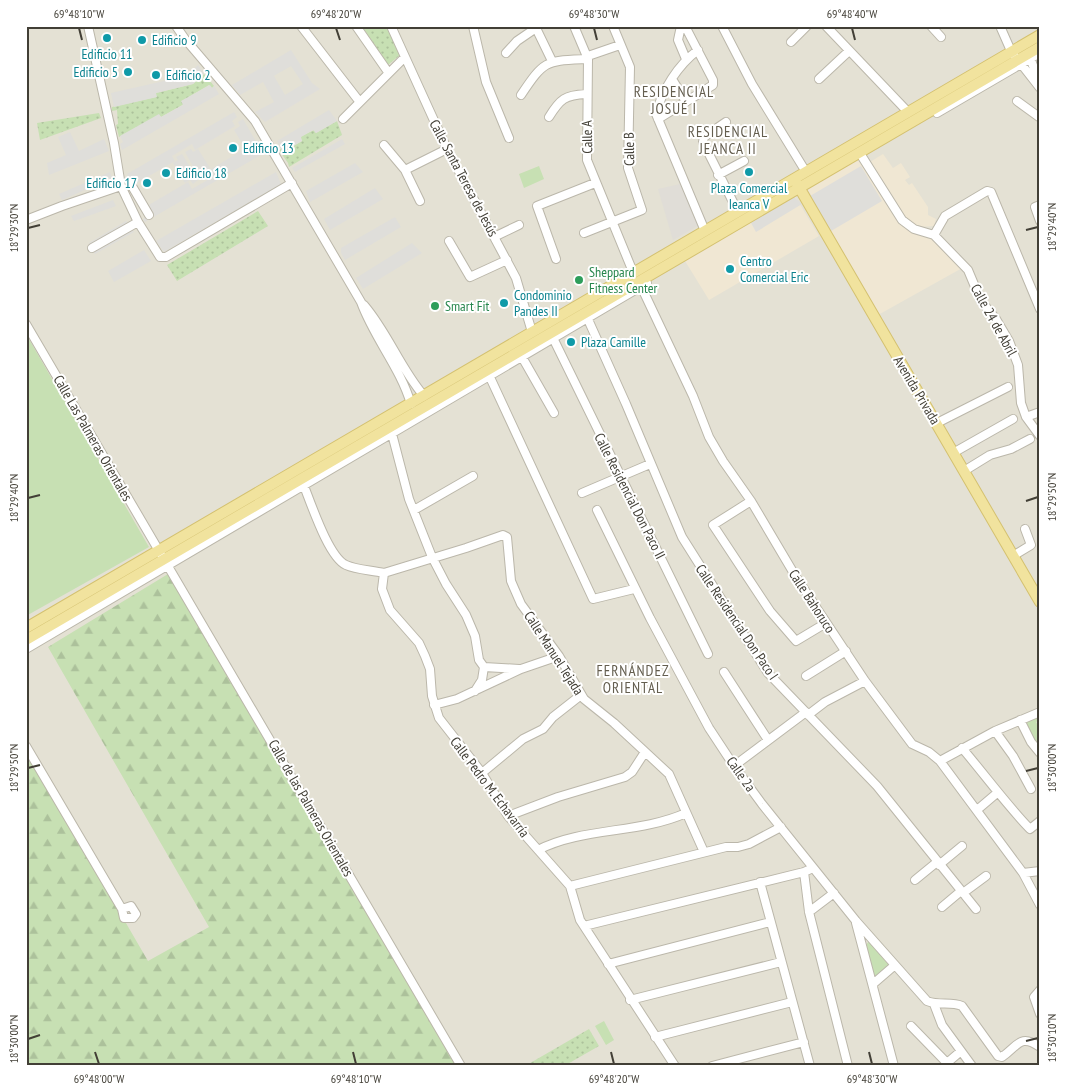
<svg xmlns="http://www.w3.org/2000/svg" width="1066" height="1092" viewBox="0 0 1066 1092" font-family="'PT Sans Narrow',sans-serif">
	<defs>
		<pattern id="forest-firs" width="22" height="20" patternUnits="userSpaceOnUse" patternTransform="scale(1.25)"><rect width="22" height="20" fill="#c7e0b3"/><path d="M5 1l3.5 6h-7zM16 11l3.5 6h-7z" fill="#acc19b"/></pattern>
		<pattern id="park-dots" width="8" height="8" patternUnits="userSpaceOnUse" patternTransform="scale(1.25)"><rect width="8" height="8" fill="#c7e0b3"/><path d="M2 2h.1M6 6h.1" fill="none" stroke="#acc19b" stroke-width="1.8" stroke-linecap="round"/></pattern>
	</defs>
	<rect width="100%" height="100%" fill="#f0eee6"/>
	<!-- residential -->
	<path fill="#e4e1d4" d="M26,26H1040V1066H26Z"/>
	<!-- commercial -->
	<path fill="#f0e7d3" d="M883,154L893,168L901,163L910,177L905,180L909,185L912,183L928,207V215L936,219L934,226L919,227L910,222L901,212L870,162Z
		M857,157L899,221L931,237L964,267L878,315L808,190V186Z
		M795,196L819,236L709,300L682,256Z"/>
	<!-- industrial -->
	<path fill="#e0ddd7" d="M680,184L699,225L673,240L658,189Z"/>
	<!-- green -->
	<path fill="#c7e0b3" d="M539,166L544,179L524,188L519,174Z
		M26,334L149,547L26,616Z
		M1040,715V720L1036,722L1040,729V749L1032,740L1026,720Z
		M869,941L891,965L876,977L873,976L866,945Z
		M604,1021L614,1040L606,1045L595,1026Z"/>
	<!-- forest -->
	<path fill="url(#forest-firs)" d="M168,574L458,1066H26V751L148,961L209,927L48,647Z"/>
	<!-- park -->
	<path fill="url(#park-dots)" d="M362,26H387L400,55L388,65Z
		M204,74L214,86L212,88L209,85L182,101L184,104L161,117L159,115L119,137L116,125L118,124L117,110L112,111V107L156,97V93L193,84Z
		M99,113L101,118L40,140L37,123Z
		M337,121L342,135L289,167L288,163L279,150L281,149L283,152L302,141L300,137L314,130L316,133Z
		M258,211L268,226L177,281L167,265Z
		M589,1029L599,1046L564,1066H525Z"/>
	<!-- parking -->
	<path fill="#dfdeda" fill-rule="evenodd" d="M291,50L312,83L320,89L265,122L255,112L274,102L263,82L240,95L232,85ZM291,66L303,84L285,95L274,76L272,77Z
		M198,65L204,74L193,84L156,93L157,97L114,107L111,93L186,76Z
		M210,85L212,88L214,86L219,94L122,150L120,144L123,142L120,136L159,114L161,117L183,105L181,101Z
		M329,110L337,121L316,133L313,130L301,137L302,141L283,152L277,141Z
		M234,112L237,117L232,121L235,126L195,150L192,144L172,156L175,161L135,184L127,174Z
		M243,119L258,145L254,149L251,145L245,148L234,130L240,126L238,122Z
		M70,132L79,151L104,139L109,151L49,175L47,163L66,155L58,137Z
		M342,139L345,144L295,172L292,168Z
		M263,146L266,152L145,222L143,219L151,214L147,206L188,182L192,189L211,178L208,171L246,148L250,154Z
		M191,149L193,152L198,149L210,168L205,172L207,175L200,179L185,152Z
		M182,154L198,180L193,184L190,180L185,183L173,163L178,160L176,157Z
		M355,163L363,172L310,202L306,191Z
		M861,166L882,201L831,231L810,196Z
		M110,172L112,178L62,200L59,194Z
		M276,172L281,184L164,252L156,241Z
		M375,188L383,199L330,230L324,219Z
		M793,196L802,204L756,232L750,221Z
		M113,200L116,206L74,221L71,216Z
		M395,217L401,227L345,260L341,253V248Z
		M126,221L134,232L95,254L89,243Z
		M412,243L422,253L363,289L356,278Z
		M144,250L151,261L114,282L108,271Z"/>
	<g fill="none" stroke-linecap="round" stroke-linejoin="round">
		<defs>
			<path id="minor" d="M88,26L114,143L121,186L138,222L160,257H166L292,183
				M176,26L185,39L255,121L361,302C374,338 400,367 411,404
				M301,26L359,101
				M356,26L388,72
				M391,26L447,149L516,278L532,332
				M473,26L486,82L509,138
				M535,26L552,61
				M574,26L588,59L587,160L633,272
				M681,26L678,40L686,59
				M722,26L752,84L806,172
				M826,26L908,112
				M931,26L941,37
				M1000,26L1011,51L1040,88
				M791,42L807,26
				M698,50C678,65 662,90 656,114L705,231
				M506,53L517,41L536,28
				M1029,55L1040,84
				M588,56L620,45
				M672,79L685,100
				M819,79L849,51
				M521,95C545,59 546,61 588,59
				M1017,101L1039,117
				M937,113L1040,53
				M549,117C560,99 565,95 586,94
				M343,119L405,57
				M658,119L713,85V80L685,26
				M726,122L704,137L703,142L738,212
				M384,145L405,170L420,201
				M861,155L902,220L914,229L934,235L968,270L981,301L996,319L1009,341L1018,365L1021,403L1026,417L1040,436
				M405,170L447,149
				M718,175L744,161
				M129,181L149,215
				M1040,205L1035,207L1040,221
				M26,220L62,206L121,186
				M584,233L642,210L628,168L630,67L613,26
				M934,235L945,216L987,191L991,192L1040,309
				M494,237L519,225
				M449,241L470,277L507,260
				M92,248L138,222
				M556,259L537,206L595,183
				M639,282L693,396L709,437L723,461L751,501L796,577L865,681L912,744L929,752L940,761L1023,873L1040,871
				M364,305C388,333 400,368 424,396
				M586,315L626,404L682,537L768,673L877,786L976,909
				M26,324L461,1066
				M553,338L708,654
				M522,357L554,413
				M488,373L593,599L634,589
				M1026,417L1040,412
				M937,423L1008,387
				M391,430L409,499L432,557L446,584L466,615L475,636L479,660L484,667L482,680L475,691
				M953,453L1013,419
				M964,471L990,455L1011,449L1030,439
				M302,481C310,500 328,557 346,565C357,570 372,570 384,573
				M582,493L650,464
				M751,501L713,525L770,611L796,641L826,623
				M414,510L473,476
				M597,510L650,618L709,728L734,766L762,804L856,921L927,1001C939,1006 951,1001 962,1006L998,1056L1002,1057C1018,1046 1020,1033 1040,1047
				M1013,556L1031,545L1025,529
				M384,573L382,589L390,610L419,643L425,656L430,669L432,696L439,718L482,773L508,816L570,886L580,920L675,1066
				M384,573L466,548L503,535L507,537L511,581L521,604L559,656L584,699L614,723L669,774L704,852
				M26,649L647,283
				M484,667L519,669
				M724,672L768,740
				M806,676L846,651
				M434,705L457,699L521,669L559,656
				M808,715L825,702L865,681
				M1020,720L1031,742L1040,753
				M995,731L1013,756L1031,789
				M26,746L122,909L124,918H133L136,914L131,906L122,909
				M962,748C985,775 1005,803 1030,829L1040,821
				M940,761L995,731L1040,712
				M734,766L806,712
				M482,773L523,739L543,729L553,717L581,695
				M977,810L997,793
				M508,816L558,797L625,777L632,772L645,752
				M538,850C583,827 639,834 686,813
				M939,865L962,846
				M804,872L809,912L848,1066
				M1023,873L1040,905
				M915,880L937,862
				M760,882L810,1066
				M570,886L726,847H738L749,844L781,827
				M963,893L986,876
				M942,907L961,891
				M809,912L834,893
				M856,923L894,1066
				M584,926L804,872L813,868
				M608,964L770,922
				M873,984L895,965
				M1040,990L1034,997L1040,1014
				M630,1000L781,962
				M934,1004L942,1025L972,1066
				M911,1026L947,1063L961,1051
				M655,1037L792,1002
				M712,1066L804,1042"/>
			<path id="major" d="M796,182L1040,602
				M26,628L1040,35
				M26,640L1040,47"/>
		</defs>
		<!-- minor casing -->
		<use href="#minor" stroke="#bbb7aa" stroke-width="10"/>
		<!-- major casing -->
		<use href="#major" stroke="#d4c170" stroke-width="12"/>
		<!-- minor -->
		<use href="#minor" stroke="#fff" stroke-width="8"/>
		<!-- major -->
		<use href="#major" stroke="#f1e39e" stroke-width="10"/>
	</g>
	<!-- ticks -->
	<path fill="none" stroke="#423f36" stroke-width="2" d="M79,28L82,40M336,28L340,40M594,28L597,40M852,28L855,40M28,228L40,225M1026,230L1038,227M28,498L40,495M1026,501L1038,497M28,768L40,765M1026,771L1038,768M28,1039L40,1035M1026,1041L1038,1038M95,1052L99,1064M353,1052L356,1064M611,1052L614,1064M869,1052L872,1064"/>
	<!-- markers -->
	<g fill="#0f9aa8" stroke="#fff" stroke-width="2">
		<circle cx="107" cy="38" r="5"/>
		<circle cx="142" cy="40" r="5"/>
		<circle cx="128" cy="72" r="5"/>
		<circle cx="156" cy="75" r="5"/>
		<circle cx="233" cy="148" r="5"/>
		<circle cx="749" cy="172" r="5"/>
		<circle cx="166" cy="173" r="5"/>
		<circle cx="147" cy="183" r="5"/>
		<circle cx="730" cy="269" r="5"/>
		<circle cx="504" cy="303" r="5"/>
		<circle cx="571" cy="342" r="5"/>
	</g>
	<g fill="#2e9e5b" stroke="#fff" stroke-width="2">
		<circle cx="579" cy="280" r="5"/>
		<circle cx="435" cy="306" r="5"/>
	</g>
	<g text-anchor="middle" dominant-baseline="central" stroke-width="4" stroke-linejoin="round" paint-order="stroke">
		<!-- culture labels -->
		<g font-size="14" fill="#0d838f" stroke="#fff" text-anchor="start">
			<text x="152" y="40">Edificio 9</text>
			<text x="107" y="54" text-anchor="middle">Edificio 11</text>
			<text x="118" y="72" text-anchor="end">Edificio 5</text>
			<text x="166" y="75">Edificio 2</text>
			<text x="243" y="148">Edificio 13</text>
			<text x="176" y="173">Edificio 18</text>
			<text x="137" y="183" text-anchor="end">Edificio 17</text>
			<text x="749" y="188" text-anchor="middle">Plaza Comercial<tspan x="749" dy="16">Ieanca V</tspan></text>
			<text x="740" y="261">Centro<tspan x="740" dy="16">Comercial Eric</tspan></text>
			<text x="514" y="295">Condominio<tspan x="514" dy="16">Pandes II</tspan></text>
			<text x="581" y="342">Plaza Camille</text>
		</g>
		<!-- street labels -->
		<g font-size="14" fill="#423f36" stroke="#fff">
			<text transform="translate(587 137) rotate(-91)">Calle A</text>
			<text transform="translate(629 149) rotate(-91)">Calle B</text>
			<text transform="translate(464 178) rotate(62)">Calle Santa Teresa de Jesús</text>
			<text transform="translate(994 320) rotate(61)">Calle 24 de Abril</text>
			<text transform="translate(917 390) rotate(59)">Avenida Privada</text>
			<text transform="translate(93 438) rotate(60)">Calle Las Palmeras Orientales</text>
			<text transform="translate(630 496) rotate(63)">Calle Residencial Don Paco II</text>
			<text transform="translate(812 601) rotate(57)">Calle Bahoruco</text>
			<text transform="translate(737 622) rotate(56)">Calle Residencial Don Paco I</text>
			<text transform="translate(554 653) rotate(57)">Calle Manuel Tejada</text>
			<text transform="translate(741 774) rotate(55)">Calle 2a</text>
			<text transform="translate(490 787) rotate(53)">Calle Pedro M. Echavarría</text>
			<text transform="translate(311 808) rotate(60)">Calle de las Palmeras Orientales</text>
		</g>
		<!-- leisure labels -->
		<g font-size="14" fill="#27864d" stroke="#fff" text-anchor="start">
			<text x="589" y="272">Sheppard<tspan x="589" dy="16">Fitness Center</tspan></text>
			<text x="445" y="306">Smart Fit</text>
		</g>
		<!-- neighbourhood labels -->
		<g font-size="15" letter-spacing="1" fill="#645e4f" stroke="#fff">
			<text x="674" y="91">RESIDENCIAL<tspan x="674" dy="17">JOSUÉ I</tspan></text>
			<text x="728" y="131">RESIDENCIAL<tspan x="728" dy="17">JEANCA II</tspan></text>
			<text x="633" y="670">FERNÁNDEZ<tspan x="633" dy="17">ORIENTAL</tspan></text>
		</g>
	</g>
	<!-- border -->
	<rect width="1066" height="1092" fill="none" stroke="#ffffff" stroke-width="55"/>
	<rect x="28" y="28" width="1010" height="1036" fill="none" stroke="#423f36" stroke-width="2"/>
	<g font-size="12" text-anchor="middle" fill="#423f36">
		<text x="79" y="18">69°48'10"W</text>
		<text x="336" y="18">69°48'20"W</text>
		<text x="594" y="18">69°48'30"W</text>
		<text x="852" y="18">69°48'40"W</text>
		<text transform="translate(1052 227) rotate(-90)" y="4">18°29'40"N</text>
		<text transform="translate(14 228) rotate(-90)" y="4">18°29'30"N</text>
		<text transform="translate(1052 497) rotate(-90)" y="4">18°29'50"N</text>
		<text transform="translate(14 498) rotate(-90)" y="4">18°29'40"N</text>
		<text transform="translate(1052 768) rotate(-90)" y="4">18°30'00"N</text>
		<text transform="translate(14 768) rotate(-90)" y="4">18°29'50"N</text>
		<text transform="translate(1052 1038) rotate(-90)" y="4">18°30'10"N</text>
		<text transform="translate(14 1039) rotate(-90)" y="4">18°30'00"N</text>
		<text x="99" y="1083">69°48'00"W</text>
		<text x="356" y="1083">69°48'10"W</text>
		<text x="614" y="1083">69°48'20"W</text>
		<text x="872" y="1083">69°48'30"W</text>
	</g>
</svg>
